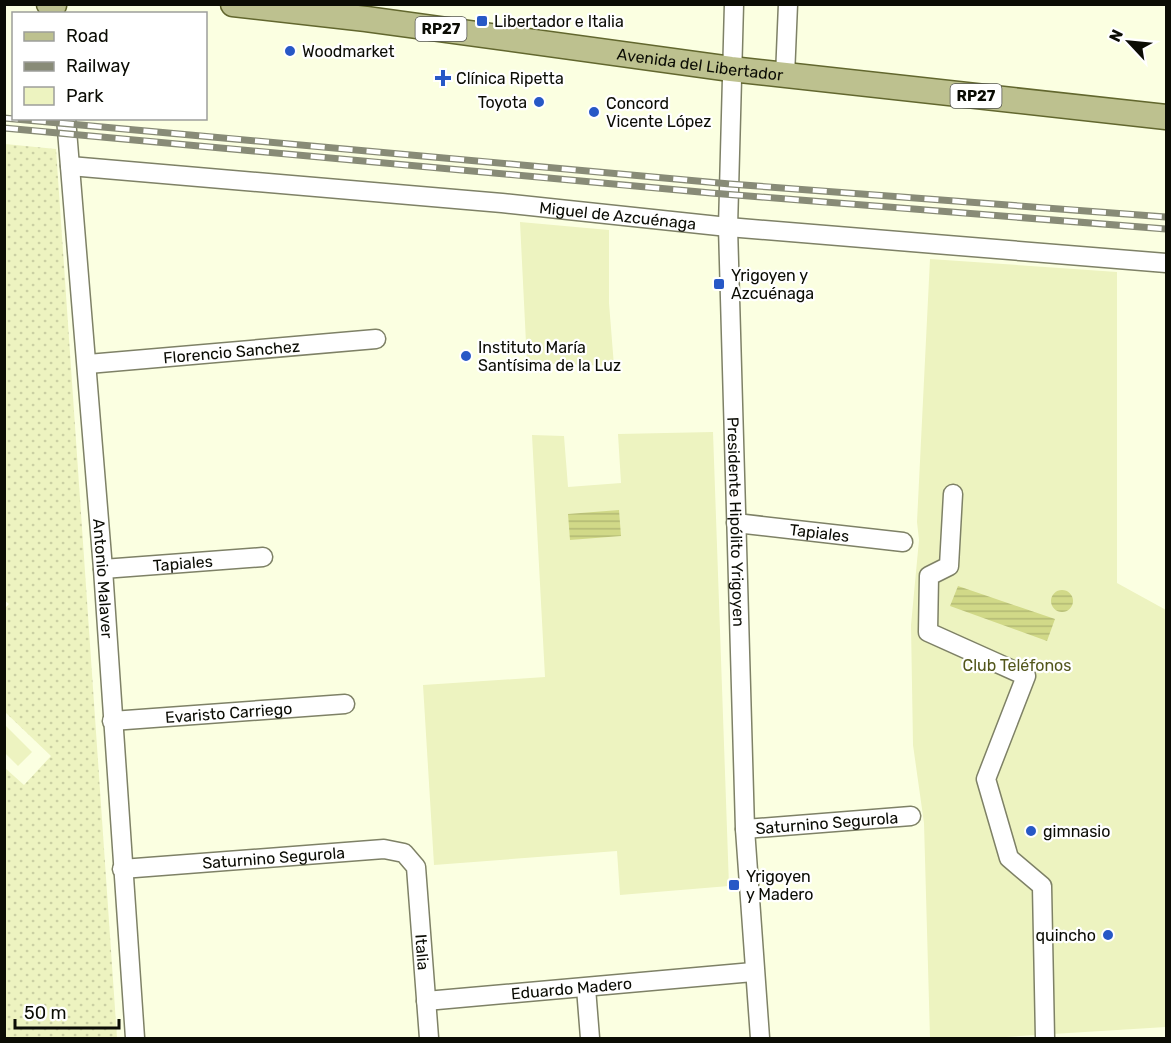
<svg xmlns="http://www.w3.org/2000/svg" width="1171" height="1043" viewBox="0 0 1171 1043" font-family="Rubik,sans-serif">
	<defs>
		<pattern id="garden-dots" width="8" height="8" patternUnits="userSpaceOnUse" patternTransform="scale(1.5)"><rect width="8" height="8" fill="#edf3c0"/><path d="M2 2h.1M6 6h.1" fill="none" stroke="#cacfa3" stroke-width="1.8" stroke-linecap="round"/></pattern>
		<pattern id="water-rules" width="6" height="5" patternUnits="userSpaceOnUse" patternTransform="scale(1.5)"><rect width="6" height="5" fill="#d1d988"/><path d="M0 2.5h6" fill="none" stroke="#b2b974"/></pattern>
	</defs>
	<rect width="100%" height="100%" fill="#fbffe1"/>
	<!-- green -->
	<path fill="#edf3c0" d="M520,222L609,230V303L614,366L527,363Z
		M930,259L1117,272V583L1166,610V1027L988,1038H930L924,823L913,745L911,625L919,540L917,522Z
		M713,432L729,886L620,895L617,851L434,865L423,685L545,677L532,435L564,436L568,487L621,483L618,434Z
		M5,725L32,752L18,766L5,753Z"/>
	<!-- garden -->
	<path fill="url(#garden-dots)" d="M5,144L56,149L117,1038H5V768L24,785L51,756L5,712L4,609L9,604L4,600Z"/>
	<!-- water -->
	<path fill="url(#water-rules)" d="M619,510L621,536L570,540L568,514Z
		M958,586L1055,619L1047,641L950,606Z
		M1051 601a11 11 0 1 1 22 0a11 11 0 1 1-22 0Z"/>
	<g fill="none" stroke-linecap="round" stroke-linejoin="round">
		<defs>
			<g id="minor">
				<path id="s1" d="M734,4L728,227L745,829L760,1038"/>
				<path d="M785,76L788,4"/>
				<path id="s2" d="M66,118L103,569L135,1038"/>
				<path id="s3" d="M70,166L502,203L728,227L1166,263"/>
				<path id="s4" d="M88,364L376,339"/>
				<path d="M953,494L949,566L929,576L928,632L1026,676L986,779L1009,858L1042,886L1045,1038"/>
				<path id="s5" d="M736,523L903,542"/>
				<path id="s6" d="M103,569L263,557"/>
				<path id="s7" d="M112,721L345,704"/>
				<path id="s8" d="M745,829L911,816"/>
				<path id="s9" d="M122,869L384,849L404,853L416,867L429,1038"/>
				<path d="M586,988L590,1038"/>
				<path id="s10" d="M426,1001L753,972"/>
			</g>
			<g id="major">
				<path d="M49,4L54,5"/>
				<path id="s11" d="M233,4L366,19L731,69L1166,117"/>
			</g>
		</defs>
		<!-- minor casing -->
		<use href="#minor" stroke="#7e8166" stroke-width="21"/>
		<!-- major casing -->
		<use href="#major" stroke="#62672e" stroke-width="27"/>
		<!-- minor -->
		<use href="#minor" stroke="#fff" stroke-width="18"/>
		<!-- major -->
		<use href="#major" stroke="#bdc18f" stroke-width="24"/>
		<defs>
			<path id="rail" d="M4,118L730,184L1166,217
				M4,128L711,193L1166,229"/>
		</defs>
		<!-- rail casing -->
		<use href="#rail" stroke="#888b77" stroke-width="7"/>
		<!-- rail -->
		<use href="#rail" stroke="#fff" stroke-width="4.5" stroke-dasharray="14" stroke-linecap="butt"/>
	</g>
	<!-- markers -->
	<g fill="#2758c6" stroke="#fff" stroke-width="2">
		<rect x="476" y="15" width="12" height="12" rx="3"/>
		<circle cx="290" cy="51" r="6"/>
		<path d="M440 69h6v6h6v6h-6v6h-6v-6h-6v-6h6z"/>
		<circle cx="539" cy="102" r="6"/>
		<circle cx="594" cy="112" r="6"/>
		<rect x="713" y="278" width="12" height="12" rx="3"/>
		<circle cx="466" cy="356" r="6"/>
		<circle cx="1031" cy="831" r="6"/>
		<rect x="728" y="879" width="12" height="12" rx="3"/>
		<circle cx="1108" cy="935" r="6"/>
	</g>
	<g text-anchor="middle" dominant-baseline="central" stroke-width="4.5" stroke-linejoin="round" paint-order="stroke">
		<!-- shield labels -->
		<g fill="#fff" stroke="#54554f" stroke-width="1.5">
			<rect x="415.5" y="17" width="51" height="24" rx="4.5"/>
			<rect x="950.5" y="84" width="51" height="24" rx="4.5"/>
		</g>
		<g font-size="15" font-weight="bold" fill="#0b0c04">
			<text x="441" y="29">RP27</text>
			<text x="976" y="96">RP27</text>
		</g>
		<!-- poi labels -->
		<g font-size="16" fill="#0b0c04" stroke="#fff" text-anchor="start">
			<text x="494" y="21">Libertador e Italia</text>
			<text x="302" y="51">Woodmarket</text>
			<text x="456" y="78">Clínica Ripetta</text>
			<text x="527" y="102" text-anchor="end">Toyota</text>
			<text x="606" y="103">Concord<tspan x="606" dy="18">Vicente López</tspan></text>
			<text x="731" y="275">Yrigoyen y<tspan x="731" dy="18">Azcuénaga</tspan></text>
			<text x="478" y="347">Instituto María<tspan x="478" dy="18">Santísima de la Luz</tspan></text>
			<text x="1043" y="831">gimnasio</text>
			<text x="746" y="876">Yrigoyen<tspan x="746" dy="18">y Madero</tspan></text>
			<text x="1096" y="935" text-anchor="end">quincho</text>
		</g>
		<!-- street labels -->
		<g font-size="16" fill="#0b0c04" stroke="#fff">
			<text stroke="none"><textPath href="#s11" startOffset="471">Avenida del Libertador</textPath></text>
			<text stroke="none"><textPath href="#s3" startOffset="550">Miguel de Azcuénaga</textPath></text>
			<text stroke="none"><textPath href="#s4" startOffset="144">Florencio Sanchez</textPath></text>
			<text stroke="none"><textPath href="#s1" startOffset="518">Presidente Hipólito Yrigoyen</textPath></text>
			<text stroke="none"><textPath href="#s5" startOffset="84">Tapiales</textPath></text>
			<text stroke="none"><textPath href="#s6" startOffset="80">Tapiales</textPath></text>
			<text stroke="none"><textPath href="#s2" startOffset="462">Antonio Malaver</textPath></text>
			<text stroke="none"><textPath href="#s7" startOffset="117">Evaristo Carriego</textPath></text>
			<text stroke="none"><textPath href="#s8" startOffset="82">Saturnino Segurola</textPath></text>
			<text stroke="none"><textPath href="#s9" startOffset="152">Saturnino Segurola</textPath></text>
			<text stroke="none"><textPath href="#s9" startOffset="387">Italia</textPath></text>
			<text stroke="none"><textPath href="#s10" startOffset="146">Eduardo Madero</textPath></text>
		</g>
		<!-- park labels -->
		<g font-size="16" fill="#52561b" stroke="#fff">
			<text x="1017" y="665">Club Teléfonos</text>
		</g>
	</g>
	<!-- border -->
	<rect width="1171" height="1043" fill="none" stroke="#0b0c04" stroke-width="12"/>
	<!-- legend -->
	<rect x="12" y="12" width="195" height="108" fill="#ffffff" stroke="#9d9e9b" stroke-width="1.5"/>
	<rect x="24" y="32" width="30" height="9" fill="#bdc18f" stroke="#9d9e9b" stroke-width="1.5"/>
	<text x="66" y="42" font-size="18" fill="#0b0c04">Road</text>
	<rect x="24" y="62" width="30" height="9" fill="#888b77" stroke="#9d9e9b" stroke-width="1.5"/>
	<text x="66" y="72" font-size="18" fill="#0b0c04">Railway</text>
	<rect x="24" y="87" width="30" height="18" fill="#edf3c0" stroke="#9d9e9b" stroke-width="1.5"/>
	<text x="66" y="102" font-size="18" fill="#0b0c04">Park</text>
	<!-- north arrow -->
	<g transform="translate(1129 42) rotate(296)" stroke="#ffffff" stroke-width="4.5" paint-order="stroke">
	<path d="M0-4.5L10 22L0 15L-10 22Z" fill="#0b0c04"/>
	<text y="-9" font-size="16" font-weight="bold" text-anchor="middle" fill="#0b0c04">N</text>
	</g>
	<!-- scale -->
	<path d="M15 1019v9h104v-9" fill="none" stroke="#0b0c04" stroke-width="3"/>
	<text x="24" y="1019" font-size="18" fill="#0b0c04" stroke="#ffffff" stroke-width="4.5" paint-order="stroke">50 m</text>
</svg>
